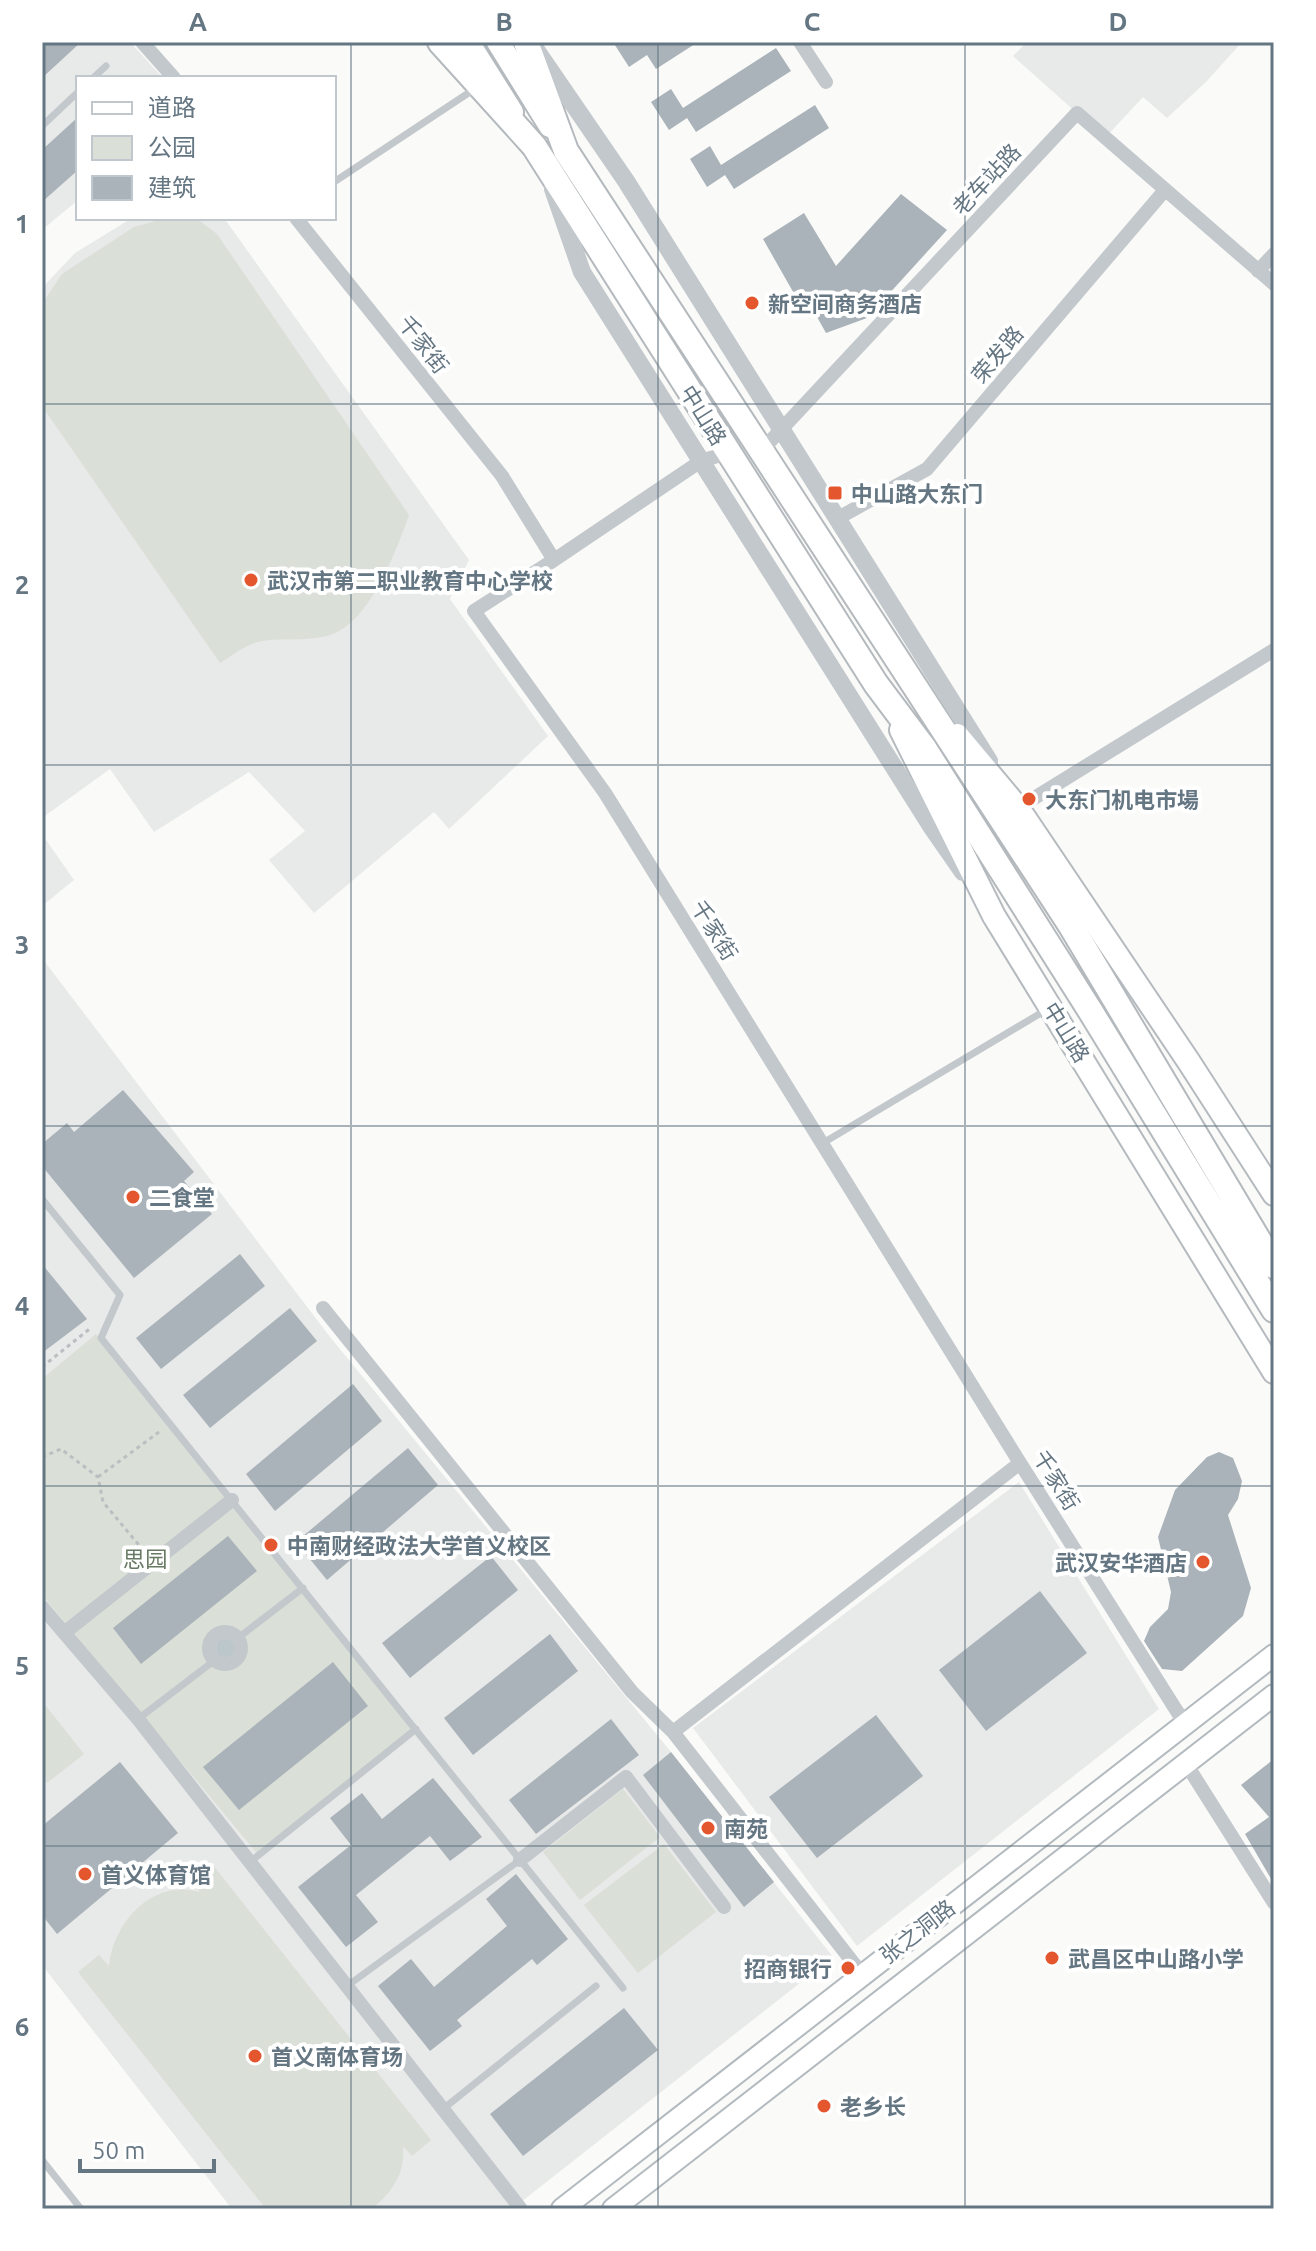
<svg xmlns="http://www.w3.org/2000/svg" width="1316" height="2251" viewBox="0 0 1316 2251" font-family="Ubuntu,'Noto Sans SC',sans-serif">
	<rect width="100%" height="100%" fill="#fafaf8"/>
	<!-- built -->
	<path fill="#e8e9e9" d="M42,42H130L163,78H78V200L42,230Z
		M1027,42H1242L1206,82L1167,118L1143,97L1105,138L1013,56Z
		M132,218H224L469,560L450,599L548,736L449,829L434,812L314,913L269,860L305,831L249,772L154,832L110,769L42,818V288L75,253Z
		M42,834L74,880L42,906Z
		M42,958L330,1337L671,1752L833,1957L512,2209H232L42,1965Z
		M1019,1482L1159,1709L857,1946L693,1728Z"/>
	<!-- green -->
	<path fill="#dadfd7" d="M166,218H196L217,234L409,515C397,549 372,614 339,631C317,644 282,636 258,642C245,645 232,656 220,663L42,406V304L62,274L134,227Z
		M96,1334L416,1729L256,1852L42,1595V1379Z
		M42,1701L84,1754L47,1783L42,1777Z
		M623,1789L660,1837L580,1900L543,1852Z
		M664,1844L716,1912L638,1973L584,1905Z
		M212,1864L431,2140L412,2156L403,2146C405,2174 393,2191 372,2209H266L78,1972L99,1955L109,1966C113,1923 152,1878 200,1892L192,1881Z"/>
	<!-- water -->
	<path fill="#bbc7cb" d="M216 1648a10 10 0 1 1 20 0a10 10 0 1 1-20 0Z"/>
	<!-- building -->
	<path fill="#aab3b9" d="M42,42H81L42,78Z
		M613,42H698L656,69L647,55L629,67Z
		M776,48L791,71L696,132L687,118L669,130L651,102L671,89L683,108Z
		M815,105L829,128L734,189L725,175L707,187L690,159L710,146L721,165Z
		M78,117V170L42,202V150Z
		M901,194L947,230L867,318L826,333L803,292L796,297L763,239L804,213L836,266Z
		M123,1090L194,1172L184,1181L212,1214L134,1278L42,1166V1144L67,1123L74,1132Z
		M240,1254L265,1286L161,1369L136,1338Z
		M42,1264L87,1319L42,1353Z
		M290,1308L317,1341L210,1428L183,1395Z
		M353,1384L382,1421L275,1511L246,1474Z
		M408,1448L438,1485L327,1580L296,1542Z
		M1219,1452L1233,1458L1242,1481L1238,1499L1228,1515L1251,1588L1243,1616L1182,1671L1162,1669L1144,1641L1150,1627L1168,1609L1171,1592L1158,1537L1175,1490L1207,1457Z
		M228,1536L257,1571L141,1664L113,1628Z
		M491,1556L518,1590L410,1678L382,1643Z
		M1040,1591L1087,1653L986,1731L939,1670Z
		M550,1634L578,1671L473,1755L444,1718Z
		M333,1662L368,1706L239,1810L203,1767Z
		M876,1715L923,1776L817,1858L769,1797Z
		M611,1719L639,1755L536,1834L509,1800Z
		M671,1752L774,1882L744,1907L643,1775Z
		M1274,1759V1884L1245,1834L1269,1817L1241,1785Z
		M120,1762L178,1833L57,1934L42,1915V1826Z
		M433,1778L482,1837L450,1861L430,1836L356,1895L378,1922L346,1947L298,1887L351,1845L330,1818L362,1793L382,1819Z
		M516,1874L568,1939L537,1965L532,1959L457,2020L462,2026L430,2051L378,1986L411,1959L434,1987L507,1926L486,1899Z
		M624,2008L658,2050L523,2156L490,2114Z"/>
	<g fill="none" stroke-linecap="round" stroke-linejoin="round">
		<defs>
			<path id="secondary" d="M562,2209L1274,1655
				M613,2209L1274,1695"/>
			<path id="primary" d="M468,42L512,112
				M498,42L550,126
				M901,730L994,916L1274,1372
				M957,735L1018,808L1189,1062L1274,1194"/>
			<path id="trunk" d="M440,42L534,146L876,684L924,748L1091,1012L1274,1310
				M526,42L566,151L1071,926L1274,1266"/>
		</defs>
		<!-- secondary casing -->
		<use href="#secondary" stroke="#b3babf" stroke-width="24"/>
		<!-- primary casing -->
		<use href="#primary" stroke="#b5babe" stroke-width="26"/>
		<!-- trunk casing -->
		<use href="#trunk" stroke="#b4b9bd" stroke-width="28"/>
		<!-- path -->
		<path stroke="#bbbfc2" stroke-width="3" stroke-dasharray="4 4" stroke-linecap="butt" d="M42,1367L92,1327
			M42,1457L61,1449L98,1477L103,1502L143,1550
			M98,1477L159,1432"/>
		<!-- service -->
		<path stroke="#c3c8cc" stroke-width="7" d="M93,78L106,66
			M42,126L78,92
			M334,182L476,88
			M823,1143L1046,1010
			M42,1199L120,1295L101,1338L623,1988
			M238,1638L303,1588
			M138,1719L215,1660
			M250,1862L416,1729
			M347,1986L520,1860
			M443,2109L596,1986
			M42,2160L81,2209"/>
		<!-- minor -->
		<path stroke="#c3c8cc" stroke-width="14" d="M142,42L174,78
			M800,42L826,82
			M296,218L502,476L554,560L474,611L605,793L1020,1463L1185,1724
			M1258,271L1274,254
			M763,449L1077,113L1274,284
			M838,518L927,469L1165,190
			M554,560L701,461L727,453
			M1018,808L1274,650
			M323,1308L632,1692L673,1732L862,1974
			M42,1607L138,1719L521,2209
			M209 1648a16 16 0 1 1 32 0a16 16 0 1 1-32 0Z
			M64,1633L232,1500
			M673,1732L1020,1463
			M1185,1762L1274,1903
			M520,1860L626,1777L724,1907"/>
		<!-- tertiary -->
		<path stroke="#c3c8cc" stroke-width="18" d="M532,44L626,181L989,761
			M553,189L582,272L931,826L963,872"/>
		<!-- secondary -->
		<use href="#secondary" stroke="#fff" stroke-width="20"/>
		<!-- primary -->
		<use href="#primary" stroke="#fff" stroke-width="22"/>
		<!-- trunk -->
		<use href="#trunk" stroke="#fff" stroke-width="24"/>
	</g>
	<!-- grid -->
	<path fill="none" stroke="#657683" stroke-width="2" stroke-opacity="0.55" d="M351,42V2209M658,42V2209M965,42V2209M42,404H1274M42,765H1274M42,1126H1274M42,1486H1274M42,1846H1274"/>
	<!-- markers -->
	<g fill="#e4572e" stroke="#fff" stroke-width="3">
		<circle cx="752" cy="303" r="8"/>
		<rect x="827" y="485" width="16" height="16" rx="4"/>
		<circle cx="251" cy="580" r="8"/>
		<circle cx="1029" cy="799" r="8"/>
		<circle cx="133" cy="1197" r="8"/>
		<circle cx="271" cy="1545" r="8"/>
		<circle cx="1203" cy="1562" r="8"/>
		<circle cx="708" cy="1828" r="8"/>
		<circle cx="85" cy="1874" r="8"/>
		<circle cx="1052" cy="1958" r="8"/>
		<circle cx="848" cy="1968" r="8"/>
		<circle cx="255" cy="2056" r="8"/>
		<circle cx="824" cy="2106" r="8"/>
	</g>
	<g text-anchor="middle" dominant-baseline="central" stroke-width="8" stroke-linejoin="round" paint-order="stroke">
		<!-- street labels -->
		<g font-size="22" fill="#657683" stroke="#fff">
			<text transform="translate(986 179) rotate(-47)">老车站路</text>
			<text transform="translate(424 344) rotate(52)">千家街</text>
			<text transform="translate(997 354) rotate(-50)">荣发路</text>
			<text transform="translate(704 415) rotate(58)">中山路</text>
			<text transform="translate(715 930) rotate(58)">千家街</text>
			<text transform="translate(1067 1032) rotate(58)">中山路</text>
			<text transform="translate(1057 1480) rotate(58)">千家街</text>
			<text transform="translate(917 1931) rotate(-38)">张之洞路</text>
		</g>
		<!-- poi labels -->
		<g font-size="22" font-weight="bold" fill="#657683" stroke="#fff" text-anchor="start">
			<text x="768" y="303">新空间商务酒店</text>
			<text x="851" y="493">中山路大东门</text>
			<text x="267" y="580">武汉市第二职业教育中心学校</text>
			<text x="1045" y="799">大东门机电市場</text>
			<text x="149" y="1197">二食堂</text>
			<text x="287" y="1545">中南财经政法大学首义校区</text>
			<text x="1187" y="1562" text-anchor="end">武汉安华酒店</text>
			<text x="724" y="1828">南苑</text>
			<text x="101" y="1874">首义体育馆</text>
			<text x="1068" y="1958">武昌区中山路小学</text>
			<text x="832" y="1968" text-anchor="end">招商银行</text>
			<text x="271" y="2056">首义南体育场</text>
			<text x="840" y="2106">老乡长</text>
		</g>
		<!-- park labels -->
		<g font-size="22" fill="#687a64" stroke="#fff">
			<text x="145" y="1558">思园</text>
		</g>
	</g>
	<!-- border -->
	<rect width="1316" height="2251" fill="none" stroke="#ffffff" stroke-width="88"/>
	<!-- legend -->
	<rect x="76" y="76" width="260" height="144" fill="#ffffff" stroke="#c1c8cd" stroke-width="2"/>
	<rect x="92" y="102" width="40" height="12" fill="#ffffff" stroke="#c1c8cd" stroke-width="2"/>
	<text x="148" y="116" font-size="24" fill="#657683">道路</text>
	<rect x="92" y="136" width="40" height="24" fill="#dadfd7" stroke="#c1c8cd" stroke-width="2"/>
	<text x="148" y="156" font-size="24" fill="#657683">公园</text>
	<rect x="92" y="176" width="40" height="24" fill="#aab3b9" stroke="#c1c8cd" stroke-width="2"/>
	<text x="148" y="196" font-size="24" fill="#657683">建筑</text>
	<!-- scale -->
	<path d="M80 2159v12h134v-12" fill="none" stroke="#657683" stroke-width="4"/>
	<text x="92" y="2159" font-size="24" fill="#657683" stroke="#ffffff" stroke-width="6" paint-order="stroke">50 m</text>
	<rect x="44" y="44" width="1228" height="2163" fill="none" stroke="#657683" stroke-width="3"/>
	<g font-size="26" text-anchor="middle" font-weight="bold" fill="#657683">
		<text x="198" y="31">A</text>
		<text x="504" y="31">B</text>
		<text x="812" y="31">C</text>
		<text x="1118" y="31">D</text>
		<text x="22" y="233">1</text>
		<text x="22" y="594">2</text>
		<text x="22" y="954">3</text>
		<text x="22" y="1315">4</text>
		<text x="22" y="1675">5</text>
		<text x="22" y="2036">6</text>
	</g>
</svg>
